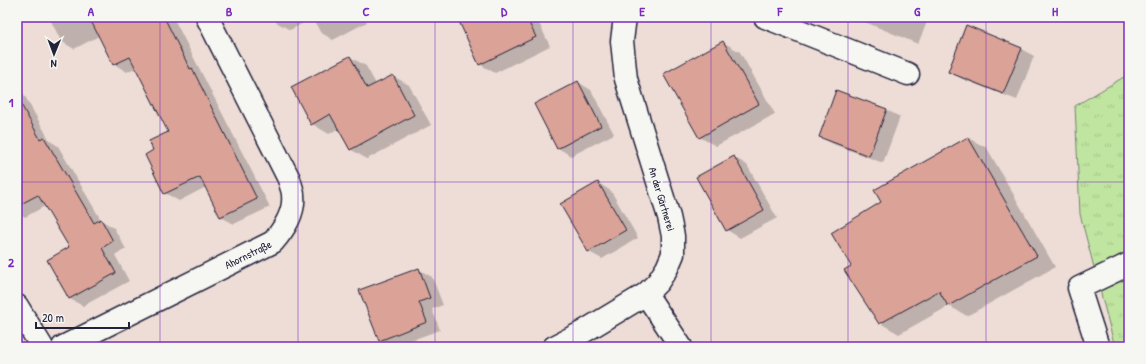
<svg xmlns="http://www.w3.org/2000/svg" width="1146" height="364" viewBox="0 0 1146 364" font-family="'Patrick Hand',sans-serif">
	<defs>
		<pattern id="grass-tufts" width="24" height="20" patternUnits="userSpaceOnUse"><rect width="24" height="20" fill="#c0e5a0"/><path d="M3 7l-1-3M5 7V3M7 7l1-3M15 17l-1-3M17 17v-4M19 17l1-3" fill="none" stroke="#a5c48b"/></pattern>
	</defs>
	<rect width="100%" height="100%" fill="#eeddd7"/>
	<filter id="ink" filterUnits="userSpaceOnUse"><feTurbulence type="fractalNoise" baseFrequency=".025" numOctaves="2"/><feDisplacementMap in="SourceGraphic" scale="8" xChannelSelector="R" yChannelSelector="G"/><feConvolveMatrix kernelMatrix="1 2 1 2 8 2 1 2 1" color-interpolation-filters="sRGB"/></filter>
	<g filter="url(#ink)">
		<!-- grass -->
		<path fill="url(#grass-tufts)" stroke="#71846e" d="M1129,74V347H1115L1080,214L1075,106Z"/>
		<!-- shadow -->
		<path fill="#0003" d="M49,17H173L270,207L234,224L221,217L206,187L179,201L165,193L155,151L169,132L137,67L127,72L114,64L99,36L74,49L61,41Z
			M273,17H364L367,22L333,40L320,32L313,18L290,30L276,22Z
			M458,17H536L550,46L495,73L479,64Z
			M853,17H929L918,44Z
			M723,42L740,52L775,114L716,146L699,137Z
			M1021,49L1034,56L1017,100L962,79L949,71Z
			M350,57L366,66L376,84L393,76L409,85L431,125L367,159L350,149L339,128L329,134L312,124Z
			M17,82L50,141L58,146L101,220L114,228L126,249L115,255L129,281L83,306L70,299L48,260L70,248L45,206L25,217L17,212Z
			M578,82L591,90L614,134L571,156L558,148Z
			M887,110L900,117L883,163L833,144L820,137Z
			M968,138L987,148L1055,267L967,316L949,306L899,334L880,323L852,266L883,203L876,191Z
			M734,157L747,165L777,218L740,238L727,230Z
			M598,183L611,191L638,238L602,259L589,252L561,204Z
			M418,269L432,277L443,305L432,309L440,330L392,347L380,340Z
			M772,342L780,347H760Z"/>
		<!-- building -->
		<path fill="#dba297" stroke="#22223b" d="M89,17H164L190,69L192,68L257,199L220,217L200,177L164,194L145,155L153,150L149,141L168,132L130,57L113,65Z
			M457,17H526L536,37L479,65Z
			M966,25L1022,48L1003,94L948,72Z
			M723,41L759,104L699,138L663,74Z
			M350,56L367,88L393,75L414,115L350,150L330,114L311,125L291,87Z
			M578,81L601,126L557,149L534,104Z
			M836,90L887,109L869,156L819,137Z
			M17,97L40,139L44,137L94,223L101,219L113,241L102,248L116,273L69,299L47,260L69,247L38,195L17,206Z
			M968,137L1037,256L948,306L939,291L879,324L844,270L851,266L831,233L881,202L874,190Z
			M734,156L764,210L726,231L696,177Z
			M598,182L626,230L588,252L560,204Z
			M419,268L430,298L419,302L427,322L379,341L359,290Z"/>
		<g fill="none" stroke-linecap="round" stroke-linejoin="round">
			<defs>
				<g id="minor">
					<path d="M765,17L908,74"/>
					<path d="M646,294L681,347"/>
					<path d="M17,306L42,347"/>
					<path id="s1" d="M63,347L273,242C284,229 295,213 293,195C293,190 290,184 289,179L207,17"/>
					<path d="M554,347L583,332L646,294L658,282L667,268L673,254V236L669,217L626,79L622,41L625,17"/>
					<path d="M1098,347L1079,288L1129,264"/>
				</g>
			</defs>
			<!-- minor casing -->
			<use href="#minor" stroke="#22223b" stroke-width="25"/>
			<!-- minor -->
			<use href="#minor" stroke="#f6f6f2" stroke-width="22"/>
		</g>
	</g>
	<!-- grid -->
	<path fill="none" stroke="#7b2cbf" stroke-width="1" stroke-opacity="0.55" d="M160,17V347M298,17V347M435,17V347M573,17V347M711,17V347M848,17V347M986,17V347M17,182H1129"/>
	<g text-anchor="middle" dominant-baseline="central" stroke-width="4" stroke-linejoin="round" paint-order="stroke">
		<!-- street labels -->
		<g font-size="11" fill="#22223b" stroke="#f6f6f2">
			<text transform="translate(662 199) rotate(73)">An der Gärtnerei</text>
			<text stroke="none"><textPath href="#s1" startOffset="207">Ahornstraße</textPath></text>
		</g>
	</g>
	<!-- margin -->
	<rect width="1146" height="364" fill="none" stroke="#f6f6f2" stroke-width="44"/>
	<!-- north arrow -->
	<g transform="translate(54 54) rotate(181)" stroke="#f6f6f2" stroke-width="3" paint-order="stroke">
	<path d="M0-3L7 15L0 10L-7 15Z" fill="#22223b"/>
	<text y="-6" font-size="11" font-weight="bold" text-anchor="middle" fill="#22223b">N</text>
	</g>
	<!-- scale -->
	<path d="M36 322v6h93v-6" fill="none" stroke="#22223b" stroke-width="2"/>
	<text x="42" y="322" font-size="12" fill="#22223b" stroke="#f6f6f2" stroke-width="3" paint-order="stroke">20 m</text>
	<rect x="22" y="22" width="1102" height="320" fill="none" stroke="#7b2cbf" stroke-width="1.5"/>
	<g font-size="13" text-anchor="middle" font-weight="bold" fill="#7b2cbf">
		<text x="91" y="16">A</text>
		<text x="229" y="16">B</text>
		<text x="366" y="16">C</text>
		<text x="504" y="16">D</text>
		<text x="642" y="16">E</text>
		<text x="780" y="16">F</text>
		<text x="917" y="16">G</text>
		<text x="1055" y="16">H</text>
		<text x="11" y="107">1</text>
		<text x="11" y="267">2</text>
	</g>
</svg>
